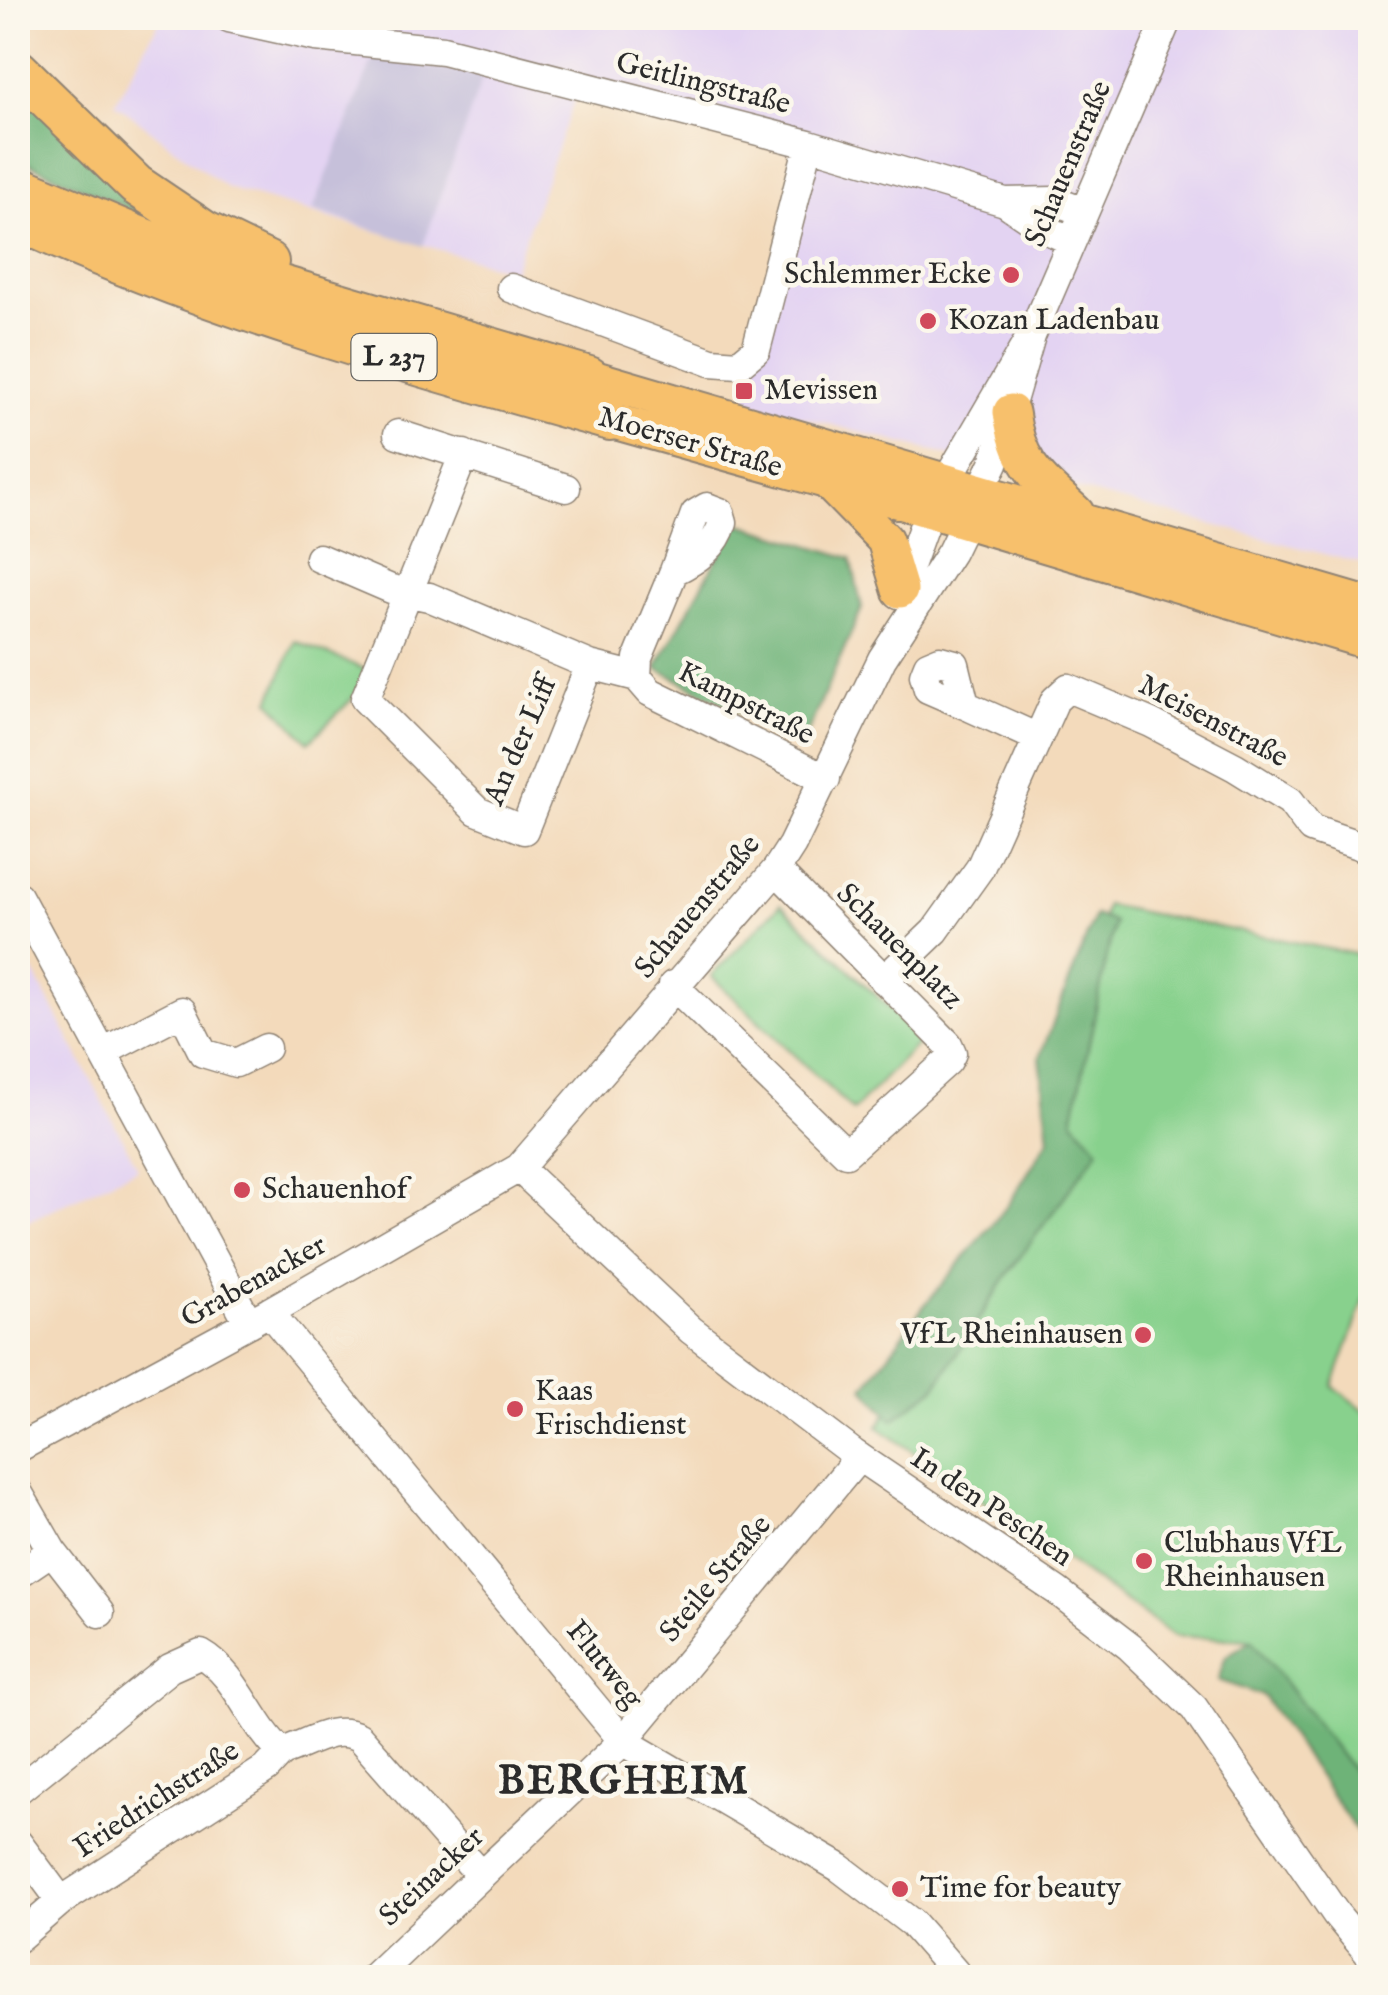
<svg xmlns="http://www.w3.org/2000/svg" width="1388" height="1995" viewBox="0 0 1388 1995" font-family="'IM FELL English',serif">
	<rect width="100%" height="100%" fill="#fbf7ec"/>
	<filter id="ink" filterUnits="userSpaceOnUse"><feTurbulence type="fractalNoise" baseFrequency=".01" numOctaves="2"/><feDisplacementMap in="SourceGraphic" scale="20" xChannelSelector="R" yChannelSelector="G"/><feConvolveMatrix kernelMatrix="1 2 1 2 8 2 1 2 1" color-interpolation-filters="sRGB"/></filter>
	<filter id="wash" filterUnits="userSpaceOnUse"><feTurbulence type="fractalNoise" baseFrequency=".0048" numOctaves="4" result="noise"/><feDisplacementMap in="SourceGraphic" scale="40" xChannelSelector="R" yChannelSelector="G"/><feGaussianBlur stdDeviation="2.25" result="paint"/><feColorMatrix in="noise" values="0 0 0 0 0 0 0 0 0 0 0 0 0 0 0 0 0 1.4 0 .05"/><feComposite in="paint" operator="in"/></filter>
	<g filter="url(#wash)">
		<rect width="100%" height="100%" fill="#f3dabb"/>
		<!-- built -->
		<path fill="#e3d3f2" d="M161,18H1370V566L745,402L812,157L576,96L513,271L227,188L115,103Z
			M18,943L138,1168L18,1226Z"/>
		<!-- industrial -->
		<path fill="#c6c0da" d="M373,59L483,76L423,246L313,210Z"/>
		<!-- green -->
		<path fill="#88d18d" stroke="#5a7e5c" stroke-width="2.5" d="M295,641L370,671L353,698L309,742L270,701Z
			M781,904L922,1039L853,1111L711,976Z
			M1106,905L1370,957V1284L1333,1386L1370,1414V1794L1252,1640L1174,1636L878,1427L1055,1139Z"/>
		<!-- forest -->
		<path fill="#6eb378" stroke="#4c6f52" stroke-width="2.5" d="M18,82L170,228L18,159Z
			M737,523L851,558L862,608L802,745L656,668Z
			M1095,915L1114,922L1073,1120L1099,1149L1009,1272L935,1388L893,1420L864,1388L924,1306L1008,1205L1049,1139L1040,1057Z
			M1252,1640L1370,1794V1851L1263,1696L1218,1680L1226,1656Z"/>
	</g>
	<g filter="url(#ink)">
		<g fill="none" stroke-linecap="round" stroke-linejoin="round">
			<defs>
				<path id="minor" d="M229,18L316,37L443,50L809,144L1005,202L1055,201L1084,212
					M1005,202L1043,228L1072,241
					M511,288L711,362L739,364L756,350L809,144
					M398,434L566,488
					M464,454L365,699L477,811L524,830L590,665
					M319,558L391,589L429,597L590,665L637,677
					M674,571L695,514L707,507L720,512L723,522C716,547 697,560 674,571L638,658L637,677L650,692L826,779
					M899,594L929,511L1031,336L1168,18
					M965,705L928,689L924,675L928,665L940,660L955,664L965,705L1038,738
					M18,896L249,1323
					M884,980L935,931L980,868L1055,700L1068,688L1151,723L1235,767L1290,801L1311,829L1370,849
					M673,985L846,1153L948,1061L952,1053L948,1044L776,870
					M105,1051L182,1011L203,1053L236,1063L266,1048
					M519,1168L691,1330L853,1453L1057,1591L1130,1647L1194,1708L1336,1914L1370,1955
					M269,1312L623,1741L840,1868L912,1923L960,1978
					M18,1448L269,1312L519,1168L776,870L792,845L882,659L951,552L994,463L1031,336
					M18,1492L52,1551L100,1613
					M18,1574L52,1551
					M18,1790L170,1668L201,1654C238,1675 250,1724 282,1752C308,1744 333,1724 359,1737L481,1876
					M18,1843L61,1901
					M18,1938L61,1901L267,1768L282,1752
					M373,1978L623,1741L859,1457"/>
				<path id="major" d="M589,377L1370,606
					M1011,412C1018,465 1038,478 1076,513
					M610,420L903,502L1370,642
					M833,487L885,540L900,590"/>
				<path id="highway" d="M18,70L136,185L204,231L268,262
					M18,186L194,260L589,377
					M18,220C207,307 409,364 610,420"/>
			</defs>
			<!-- minor casing -->
			<use href="#minor" stroke="#8f8273" stroke-width="31"/>
			<!-- major casing -->
			<use href="#major" stroke="#8f8273" stroke-width="39"/>
			<!-- highway casing -->
			<use href="#highway" stroke="#8f8273" stroke-width="44"/>
			<!-- minor -->
			<use href="#minor" stroke="#fff" stroke-width="28"/>
			<!-- major -->
			<use href="#major" stroke="#f7c06c" stroke-width="35"/>
			<!-- highway -->
			<use href="#highway" stroke="#f7c06c" stroke-width="40"/>
		</g>
	</g>
	<!-- markers -->
	<g fill="#d1495b" stroke="#fbf7ec" stroke-width="4">
		<circle cx="1011" cy="275" r="10"/>
		<circle cx="928" cy="321" r="10"/>
		<rect x="734" y="381" width="20" height="20" rx="5"/>
		<circle cx="242" cy="1190" r="10"/>
		<circle cx="1143" cy="1335" r="10"/>
		<circle cx="515" cy="1409" r="10"/>
		<circle cx="1144" cy="1561" r="10"/>
		<circle cx="900" cy="1889" r="10"/>
	</g>
	<g text-anchor="middle" dominant-baseline="central" stroke-width="9" stroke-linejoin="round" paint-order="stroke">
		<!-- shield labels -->
		<rect fill="#fbf7ec" stroke="#696865" stroke-width="2.5" x="351.5" y="334" width="85" height="46" rx="8"/>
		<g font-size="28" font-weight="bold" fill="#2b2b2b">
			<text x="394" y="357">L 237</text>
		</g>
		<!-- street labels -->
		<g font-size="30" fill="#2b2b2b" stroke="#fbf7ec">
			<text transform="translate(703 84) rotate(14)">Geitlingstraße</text>
			<text transform="translate(1069 164) rotate(-67)">Schauenstraße</text>
			<text transform="translate(690 443) rotate(16)">Moerser Straße</text>
			<text transform="translate(746 704) rotate(27)">Kampstraße</text>
			<text transform="translate(1213 722) rotate(28)">Meisenstraße</text>
			<text transform="translate(521 741) rotate(-66)">An der Liff</text>
			<text transform="translate(698 907) rotate(-50)">Schauenstraße</text>
			<text transform="translate(899 947) rotate(45)">Schauenplatz</text>
			<text transform="translate(254 1282) rotate(-29)">Grabenacker</text>
			<text transform="translate(991 1508) rotate(34)">In den Peschen</text>
			<text transform="translate(716 1579) rotate(-50)">Steile Straße</text>
			<text transform="translate(604 1665) rotate(51)">Flutweg</text>
			<text transform="translate(157 1800) rotate(-33)">Friedrichstraße</text>
			<text transform="translate(432 1877) rotate(-43)">Steinacker</text>
		</g>
		<!-- poi labels -->
		<g font-size="30" fill="#2b2b2b" stroke="#fbf7ec" text-anchor="start">
			<text x="991" y="275" text-anchor="end">Schlemmer Ecke</text>
			<text x="948" y="321">Kozan Ladenbau</text>
			<text x="764" y="391">Mevissen</text>
			<text x="262" y="1190">Schauenhof</text>
			<text x="1123" y="1335" text-anchor="end">VfL Rheinhausen</text>
			<text x="535" y="1392">Kaas<tspan x="535" dy="34">Frischdienst</tspan></text>
			<text x="1164" y="1544">Clubhaus VfL<tspan x="1164" dy="34">Rheinhausen</tspan></text>
			<text x="920" y="1889">Time for beauty</text>
		</g>
		<!-- district labels -->
		<g font-size="40" font-weight="bold" letter-spacing="2.5" fill="#2b2b2b" stroke="#fbf7ec">
			<text x="624" y="1782">BERGHEIM</text>
		</g>
	</g>
	<!-- margin -->
	<rect width="1388" height="1995" fill="none" stroke="#fbf7ec" stroke-width="60"/>
</svg>
